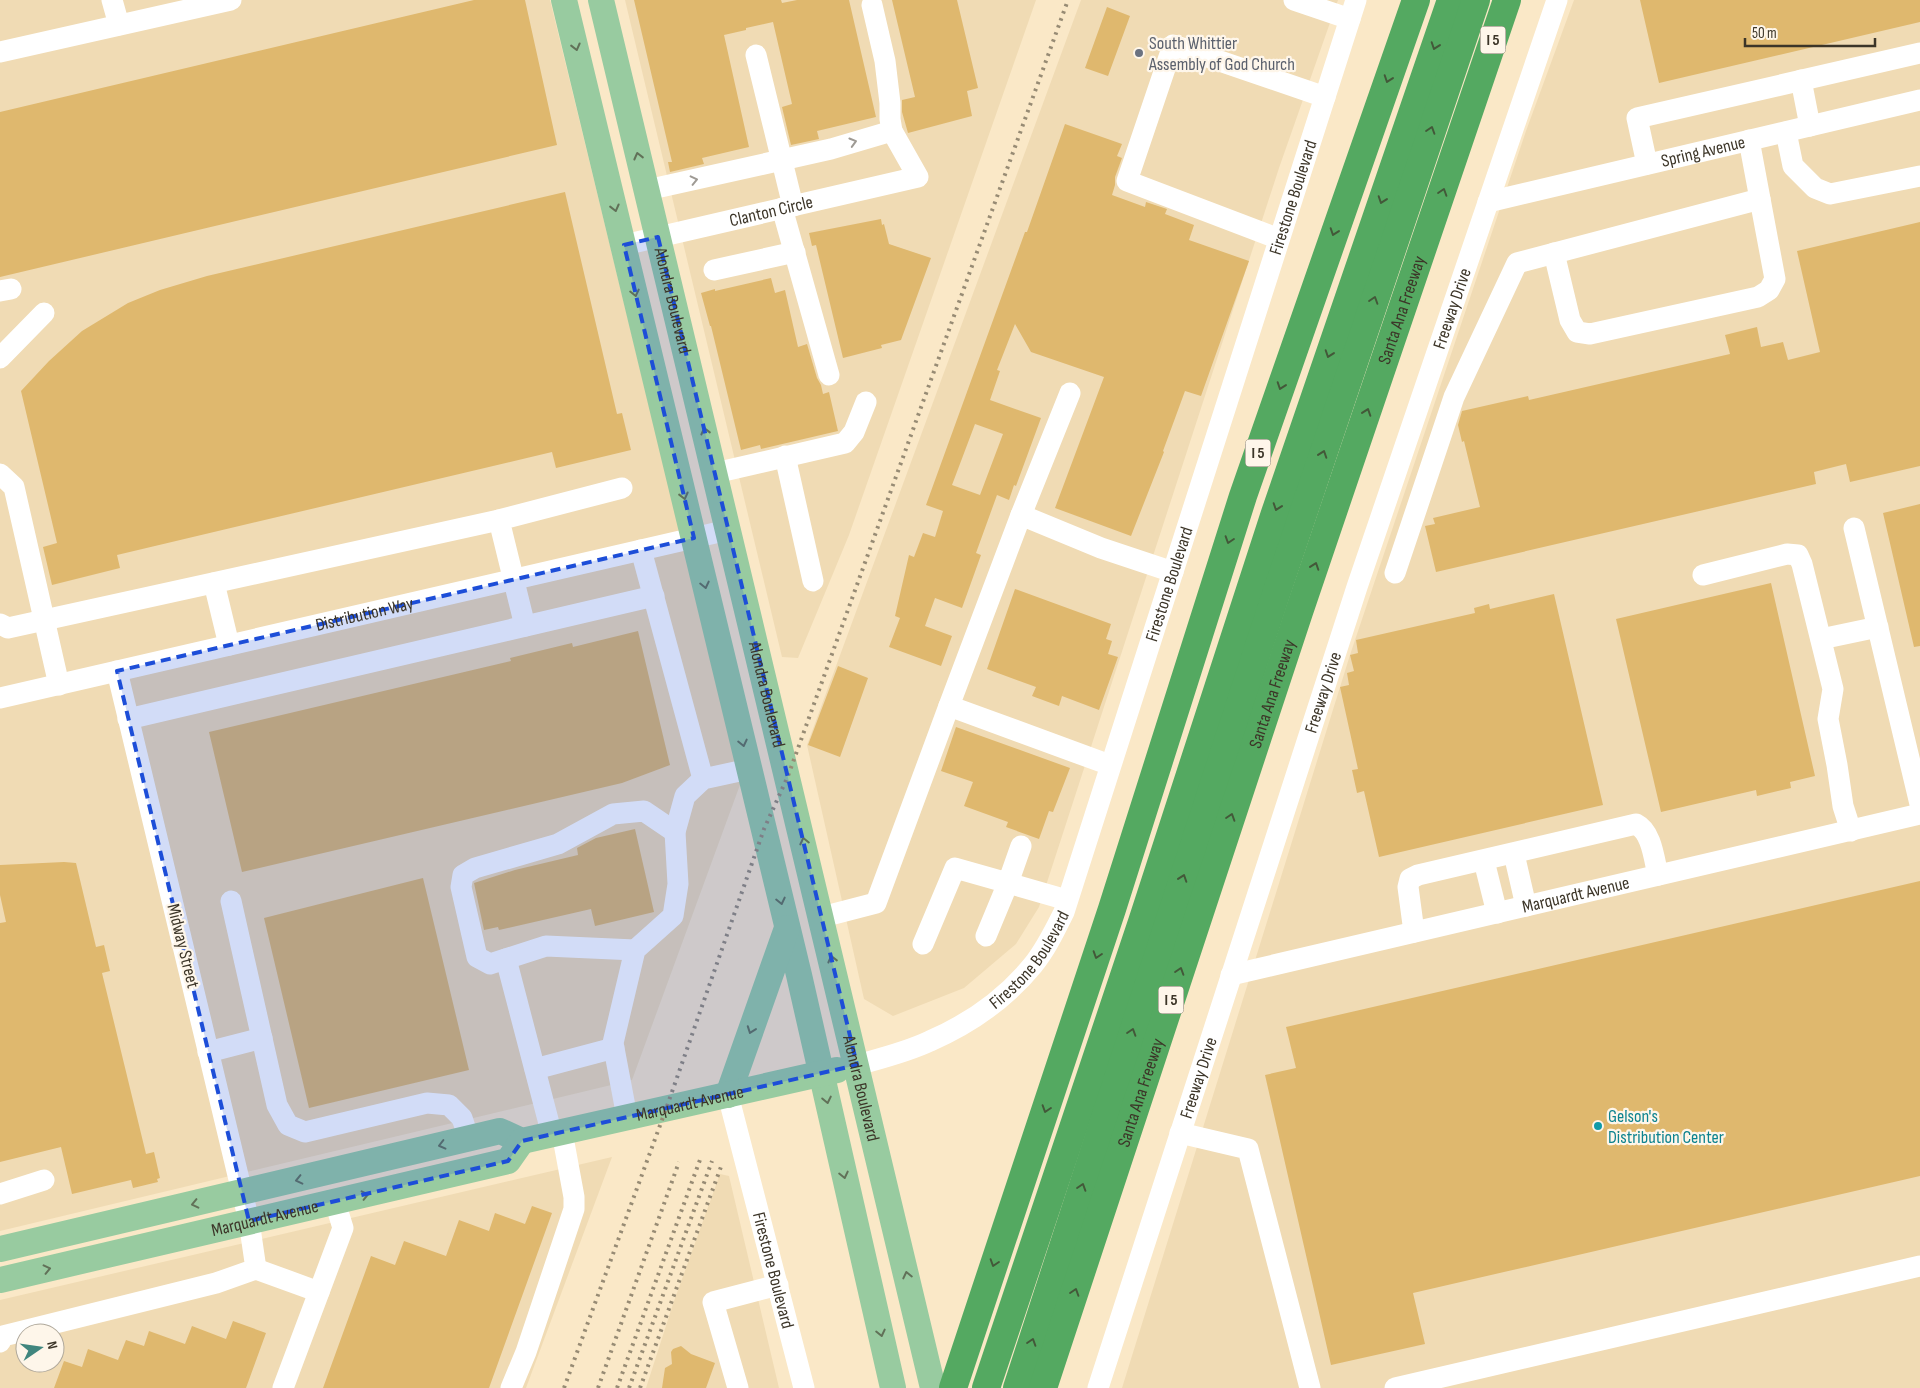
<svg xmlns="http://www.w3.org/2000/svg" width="1920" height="1388" viewBox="0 0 1920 1388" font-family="'Sofia Sans Condensed',sans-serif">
	<rect width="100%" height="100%" fill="#fae8c7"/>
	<!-- built -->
	<path fill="#f0dbb4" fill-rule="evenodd" d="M0,0H550L741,782L632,1080L0,1231Z
		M625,0H1036L849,535L798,658L782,657Z
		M1081,0H1338L1279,168L1039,907L1016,944L964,988L893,1016L864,999L807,745Z
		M1574,0H1920V1388H1122L1350,655L1526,131Z
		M612,1157L526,1388H0V1300ZM25,1333H55V1363H25Z
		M720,1174L729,1176L779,1388H646L673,1304Z"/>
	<!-- building -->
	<path fill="#dfb86e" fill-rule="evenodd" d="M474,0H525L557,145L0,277V112Z
		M634,0H781L782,3L797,0H849L876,117L817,131L819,139L791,145L782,107L792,104L773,22L746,28V30L724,35L749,147L702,158L704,164L670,172L668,162H672Z
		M892,0H957L978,88L967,91L972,116L908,133L902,112V100L915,97Z
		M1640,0H1920V22L1659,83Z
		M1107,7L1130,16L1108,76L1085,68Z
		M1065,124L1122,144L1117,156L1122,158L1115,177V185L1112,195L1145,207L1146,202L1167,209L1165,214L1194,225L1189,240L1249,261L1201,396L1185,391L1163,451L1164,452L1131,536L1055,508L1104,377L1031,352L1015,324L997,370L1000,371L990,400L1041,418L1016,486L1014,485L1009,500L997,495L976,553L981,555L962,608L935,598L925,626L952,636L941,666L889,647L900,618L895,616L909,555L914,557L923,533L935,537L943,511L926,505L1025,232H1027ZM975,424L1003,434L980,495L952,485Z
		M565,192L617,414L622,413L631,450L556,468L552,452L117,555L120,568L52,585L43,547L57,543L21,391L49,361L82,331L128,303L160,290L207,276Z
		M881,219L882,225L884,224L889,244L931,258L901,340L881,345L882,348L843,358L816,245L812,246L809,233Z
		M1920,222V466L1850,482L1846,464L1814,472L1816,484L1436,572L1425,526L1435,524L1433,518L1480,507L1464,441L1462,442L1458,425L1462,411L1528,396L1529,400L1730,354L1725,335L1757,327L1761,347L1783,342L1788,360L1820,352L1797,251Z
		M771,278L775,293L785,290L798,347L807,344L817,378L821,385L823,394L829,392L838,431L761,449L760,445L741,450L711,326H710L701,293L715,289V291Z
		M1920,504V646L1914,647L1883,513Z
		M1771,583L1815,776L1790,782L1791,788L1757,796L1756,790L1661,812L1616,619Z
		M1015,589L1111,624L1106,639L1112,641L1108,654L1118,657L1099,710L1062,696L1059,706L1032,696L1036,687L987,669Z
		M1554,594L1603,805L1379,857L1364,791L1357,793L1352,770L1358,769L1340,687L1349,685L1347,673L1354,671L1350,655L1358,653L1356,640L1475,613L1474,608L1489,604L1490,609Z
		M638,631L670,765L622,783L242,872L209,732L511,661L510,658L572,643L573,647Z
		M838,666L868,678L840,757L808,745Z
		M956,727L1070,768L1053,812L1049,811L1039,839L1006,827L1008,822L964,806L973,782L941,771Z
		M635,829L654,912L595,926L591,909L499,930L498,927L484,930L474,883L515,870L578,855L577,848L596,838Z
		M64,862L76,863L96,947L104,945L110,971L102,973L146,1154L154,1152L160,1178L157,1179L158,1182L133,1188L131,1180L72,1194L61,1147L0,1162V923L6,922L0,895V865Z
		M423,878L469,1070L309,1108L264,918Z
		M1920,881V1176L1413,1293L1425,1344L1331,1365L1265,1075L1296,1068L1286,1027Z
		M532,1206L552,1213L489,1388H323L371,1256L395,1265L404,1241L446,1256L459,1220L489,1231L495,1213L525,1224Z
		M233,1321L266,1333L246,1388H54L64,1361L82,1367L88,1349L118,1360L126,1340L144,1346L149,1331L185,1344L192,1326L226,1339Z
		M681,1346L691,1354L715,1363L706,1388H662L665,1368L672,1364L671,1352L673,1349Z"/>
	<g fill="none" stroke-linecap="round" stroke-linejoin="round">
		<!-- minor -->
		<g stroke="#fff" stroke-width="21">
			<path d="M112,0L119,25"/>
			<path d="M1294,0L1350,19"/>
			<path d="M0,52L231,0"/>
			<path d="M756,55L793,206"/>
			<path d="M1801,80L1810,126"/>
			<path d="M1786,132L1793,166L1815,188L1830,194L1920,176"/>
			<path d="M1647,164L1637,118L1920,53"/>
			<path d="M647,190L831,149L892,131"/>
			<path id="s1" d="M1488,202L1920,100"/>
			<path d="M782,208L829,375"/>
			<path d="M1279,239L1127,181L1173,45L1325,97"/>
			<path id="s2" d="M624,245L918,177L892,131L890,119V103L885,61L872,5"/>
			<path d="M1554,253L1570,320L1577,332L1590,334L1758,297L1769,290L1775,279L1760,199"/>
			<path d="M714,270L795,252"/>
			<path d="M0,291L11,289"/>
			<path d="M0,358L44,313"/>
			<path d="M1070,393L1021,515L949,706L1110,765"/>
			<path d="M785,456L813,581"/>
			<path d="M715,473L845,443L854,432L866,402"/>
			<path d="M0,474L14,487L59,685"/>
			<path d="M1021,515L1101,548L1173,572"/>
			<path d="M1854,528L1920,804"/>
			<path d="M641,550L703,779"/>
			<path d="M1395,573L1454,397L1517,263L1760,199L1749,140"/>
			<path d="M1703,575L1787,554L1798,555L1802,564L1833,689L1828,719L1837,765L1843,806L1851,831"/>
			<path d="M214,583L229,645"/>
			<path d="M0,624L8,628L499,520"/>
			<path d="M525,626L499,520L622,488"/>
			<path d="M1821,639L1878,627"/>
			<path id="s3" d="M0,698L728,530"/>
			<path d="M128,719L654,596"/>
			<path d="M1514,854L1526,906"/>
			<path d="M1484,861L1497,913"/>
			<path d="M231,901L277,1105L288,1125L305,1132L427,1103L449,1105L462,1118L469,1139"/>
			<path d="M822,917L876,903L949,706"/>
			<path d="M1414,932L1408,887L1410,879L1418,875L1636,824C1652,832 1654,859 1658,875"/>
			<path d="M986,936L1008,883L1067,900"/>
			<path d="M923,944L955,868L1008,883L1021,846"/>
			<path d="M635,950L546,946L490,964L477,957L461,887L463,875L475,868L558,844L613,814L644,811L675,832"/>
			<path d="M506,959L552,1135"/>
			<path id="s4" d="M1231,975L1920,814"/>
			<path d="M208,1052L262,1038"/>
			<path id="s5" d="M857,1065C882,1058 907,1052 930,1041C969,1024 1006,998 1033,965C1046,949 1055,930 1064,912L1356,0"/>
			<path d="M535,1069L614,1048"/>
			<path id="s6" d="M728,1095L804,1388"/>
			<path d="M627,1117L613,1043L635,950L673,916L678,884L675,832L685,796L703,779L749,769"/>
			<path d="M1180,1133L1248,1149L1310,1388"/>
			<path d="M0,1194L44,1180"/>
			<path d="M256,1269L319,1292"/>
			<path d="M0,1342L3,1336L216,1283L256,1269L249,1221L117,671"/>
			<path d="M283,1388L343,1228L335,1202"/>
			<path d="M511,1388L526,1352L574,1209V1197L562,1132"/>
			<path d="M738,1388L713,1302L778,1285"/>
			<path id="s7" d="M1098,1388L1357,587L1557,0"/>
			<path d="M1395,1388L1920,1266"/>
		</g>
		<!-- major -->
		<g stroke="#98cba0" stroke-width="26">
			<path d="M564,0L799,975L893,1388"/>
			<path id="s8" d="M601,0L933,1388"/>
			<path d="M728,1095L787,928"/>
			<path id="s9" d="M0,1249L500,1131L522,1141L837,1070"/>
			<path id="s10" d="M0,1280L508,1161L522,1141"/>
		</g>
		<!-- highway -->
		<g stroke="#54a961" stroke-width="28">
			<path d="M953,1388L1112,909L1243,496L1416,0"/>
			<path d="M986,1388L1142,922L1274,516L1451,0"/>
			<path d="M1017,1388L1274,600L1476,0"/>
			<path id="s11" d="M1043,1388L1299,612L1507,0"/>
		</g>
		<!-- rail -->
		<path stroke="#978b74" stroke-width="4" stroke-dasharray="2.5 5" stroke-linecap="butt" d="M564,1388L666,1109L764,829L788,776L1068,0
			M598,1388L679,1162
			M617,1388L701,1157
			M629,1388L712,1161
			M640,1388L722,1164"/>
	</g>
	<!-- one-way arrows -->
	<defs><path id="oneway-chevron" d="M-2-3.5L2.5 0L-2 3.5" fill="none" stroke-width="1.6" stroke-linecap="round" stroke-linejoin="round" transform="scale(1.25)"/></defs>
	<g stroke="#435839">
		<use href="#oneway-chevron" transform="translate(1435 46) rotate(109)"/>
		<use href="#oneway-chevron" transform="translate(1388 79) rotate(109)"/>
		<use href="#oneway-chevron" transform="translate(1431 130) rotate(-72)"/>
		<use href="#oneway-chevron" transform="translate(1443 192) rotate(-72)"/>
		<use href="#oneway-chevron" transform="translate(1382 200) rotate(109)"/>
		<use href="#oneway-chevron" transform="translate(1334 232) rotate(109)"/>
		<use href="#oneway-chevron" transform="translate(1374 300) rotate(-72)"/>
		<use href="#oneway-chevron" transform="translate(1329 354) rotate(109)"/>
		<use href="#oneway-chevron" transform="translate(1281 386) rotate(109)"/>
		<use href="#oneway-chevron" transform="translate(1367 412) rotate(-71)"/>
		<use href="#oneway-chevron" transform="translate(1323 454) rotate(-71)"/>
		<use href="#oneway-chevron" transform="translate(1277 507) rotate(109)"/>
		<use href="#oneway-chevron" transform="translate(1229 540) rotate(108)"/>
		<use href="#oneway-chevron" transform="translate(1315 566) rotate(-71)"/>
		<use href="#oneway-chevron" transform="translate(1231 817) rotate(-72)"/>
		<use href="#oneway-chevron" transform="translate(1183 878) rotate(-71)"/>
		<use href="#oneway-chevron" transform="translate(1097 955) rotate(108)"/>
		<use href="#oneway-chevron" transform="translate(1180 971) rotate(-72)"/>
		<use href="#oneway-chevron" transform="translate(1132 1032) rotate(-72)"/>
		<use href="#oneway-chevron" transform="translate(1046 1109) rotate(108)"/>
		<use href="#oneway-chevron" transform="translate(1082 1187) rotate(-72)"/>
		<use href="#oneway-chevron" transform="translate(994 1263) rotate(108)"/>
		<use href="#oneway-chevron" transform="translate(1075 1292) rotate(-72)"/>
		<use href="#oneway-chevron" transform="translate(1032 1342) rotate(-72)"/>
	</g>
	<g stroke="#617158">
		<use href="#oneway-chevron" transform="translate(576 47) rotate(76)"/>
		<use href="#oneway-chevron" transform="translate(638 156) rotate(-104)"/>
		<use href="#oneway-chevron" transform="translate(615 208) rotate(76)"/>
		<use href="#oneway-chevron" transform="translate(635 293) rotate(77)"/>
		<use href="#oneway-chevron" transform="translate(705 431) rotate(-104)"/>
		<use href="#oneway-chevron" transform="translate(684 496) rotate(76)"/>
		<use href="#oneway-chevron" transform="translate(705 585) rotate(77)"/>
		<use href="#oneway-chevron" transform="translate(743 743) rotate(77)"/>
		<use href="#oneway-chevron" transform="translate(804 841) rotate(-103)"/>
		<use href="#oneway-chevron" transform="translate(781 901) rotate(77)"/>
		<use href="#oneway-chevron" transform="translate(832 959) rotate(-104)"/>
		<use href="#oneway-chevron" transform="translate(751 1030) rotate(110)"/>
		<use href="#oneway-chevron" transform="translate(827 1100) rotate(78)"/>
		<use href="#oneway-chevron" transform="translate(442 1145) rotate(166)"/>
		<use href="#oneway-chevron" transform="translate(844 1175) rotate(77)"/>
		<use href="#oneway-chevron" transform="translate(299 1180) rotate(167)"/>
		<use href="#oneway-chevron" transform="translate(365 1195) rotate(-13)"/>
		<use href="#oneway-chevron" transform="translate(195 1204) rotate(167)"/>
		<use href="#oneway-chevron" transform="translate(47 1269) rotate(-13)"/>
		<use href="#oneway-chevron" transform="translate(907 1275) rotate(-103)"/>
		<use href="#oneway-chevron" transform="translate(881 1333) rotate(77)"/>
	</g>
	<g stroke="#9e9a94">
		<use href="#oneway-chevron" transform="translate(853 142) rotate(-16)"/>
		<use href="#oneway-chevron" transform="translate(694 180) rotate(-13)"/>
	</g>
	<!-- marked area -->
	<path fill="#1d4ed8" fill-opacity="0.2" stroke="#1d4ed8" stroke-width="4" stroke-dasharray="10 6" stroke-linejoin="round" d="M658,237L857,1065L522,1141L508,1161L249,1221L117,671L694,538L624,245Z"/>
	<!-- markers -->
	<circle fill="#6b7280" stroke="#fef6ea" stroke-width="2" cx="1139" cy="53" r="5"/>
	<circle fill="#0f9aa8" stroke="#fef6ea" stroke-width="2" cx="1598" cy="1126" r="5"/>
	<g text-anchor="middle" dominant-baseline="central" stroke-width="4.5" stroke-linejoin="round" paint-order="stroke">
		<!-- shield labels -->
		<g fill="#fef6ea" stroke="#766f62" stroke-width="1">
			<rect x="1480.5" y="26.5" width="25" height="27" rx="4"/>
			<rect x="1245.5" y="439.5" width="25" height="27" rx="4"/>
			<rect x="1158.5" y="986.5" width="25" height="27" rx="4"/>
		</g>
		<g font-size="16" font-weight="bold" fill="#3c3528">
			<text x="1493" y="40">I 5</text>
			<text x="1258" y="453">I 5</text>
			<text x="1171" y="1000">I 5</text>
		</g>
		<!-- worship labels -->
		<g font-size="18" fill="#5b616d" stroke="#fef6ea" text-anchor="start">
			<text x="1149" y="43">South Whittier<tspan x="1149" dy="21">Assembly of God Church</tspan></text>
		</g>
		<!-- street labels -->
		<g font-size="18" fill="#3c3528" stroke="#fef6ea">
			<text stroke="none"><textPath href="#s1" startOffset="221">Spring Avenue</textPath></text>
			<text stroke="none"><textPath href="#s5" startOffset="1018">Firestone Boulevard</textPath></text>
			<text stroke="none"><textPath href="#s2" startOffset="151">Clanton Circle</textPath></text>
			<text stroke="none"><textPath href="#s8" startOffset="309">Alondra Boulevard</textPath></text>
			<text stroke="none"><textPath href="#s7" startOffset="1136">Freeway Drive</textPath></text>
			<text stroke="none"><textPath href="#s11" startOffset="1136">Santa Ana Freeway</textPath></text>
			<text stroke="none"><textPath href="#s5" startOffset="612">Firestone Boulevard</textPath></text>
			<text stroke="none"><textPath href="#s3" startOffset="374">Distribution Way</textPath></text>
			<text stroke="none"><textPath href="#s7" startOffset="731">Freeway Drive</textPath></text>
			<text stroke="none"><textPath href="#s11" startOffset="731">Santa Ana Freeway</textPath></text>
			<text stroke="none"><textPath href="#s8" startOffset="714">Alondra Boulevard</textPath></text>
			<text stroke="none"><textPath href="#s4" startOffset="354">Marquardt Avenue</textPath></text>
			<text transform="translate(183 946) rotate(76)">Midway Street</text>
			<text stroke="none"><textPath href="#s5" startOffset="208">Firestone Boulevard</textPath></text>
			<text stroke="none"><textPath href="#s7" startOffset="326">Freeway Drive</textPath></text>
			<text stroke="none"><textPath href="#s8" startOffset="1119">Alondra Boulevard</textPath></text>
			<text stroke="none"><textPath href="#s11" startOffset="311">Santa Ana Freeway</textPath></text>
			<text stroke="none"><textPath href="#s9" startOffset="710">Marquardt Avenue</textPath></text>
			<text stroke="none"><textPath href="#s10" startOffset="272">Marquardt Avenue</textPath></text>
			<text stroke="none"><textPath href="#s6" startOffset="181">Firestone Boulevard</textPath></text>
		</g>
		<!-- culture labels -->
		<g font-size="18" fill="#0d838f" stroke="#fef6ea" text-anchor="start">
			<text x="1608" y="1116">Gelson's<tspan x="1608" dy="21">Distribution Center</tspan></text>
		</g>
	</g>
	<!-- north arrow -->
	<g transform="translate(40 1348) rotate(77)"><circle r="24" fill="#fef6ea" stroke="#b0a99c"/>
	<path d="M0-4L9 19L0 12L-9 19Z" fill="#40867e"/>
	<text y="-8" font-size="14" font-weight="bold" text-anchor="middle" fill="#3c3528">N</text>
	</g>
	<!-- scale -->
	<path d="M1745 38v8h130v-8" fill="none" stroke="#3c3528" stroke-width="2.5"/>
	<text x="1752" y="38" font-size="15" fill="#3c3528" stroke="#fef6ea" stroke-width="4" paint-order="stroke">50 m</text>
</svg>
